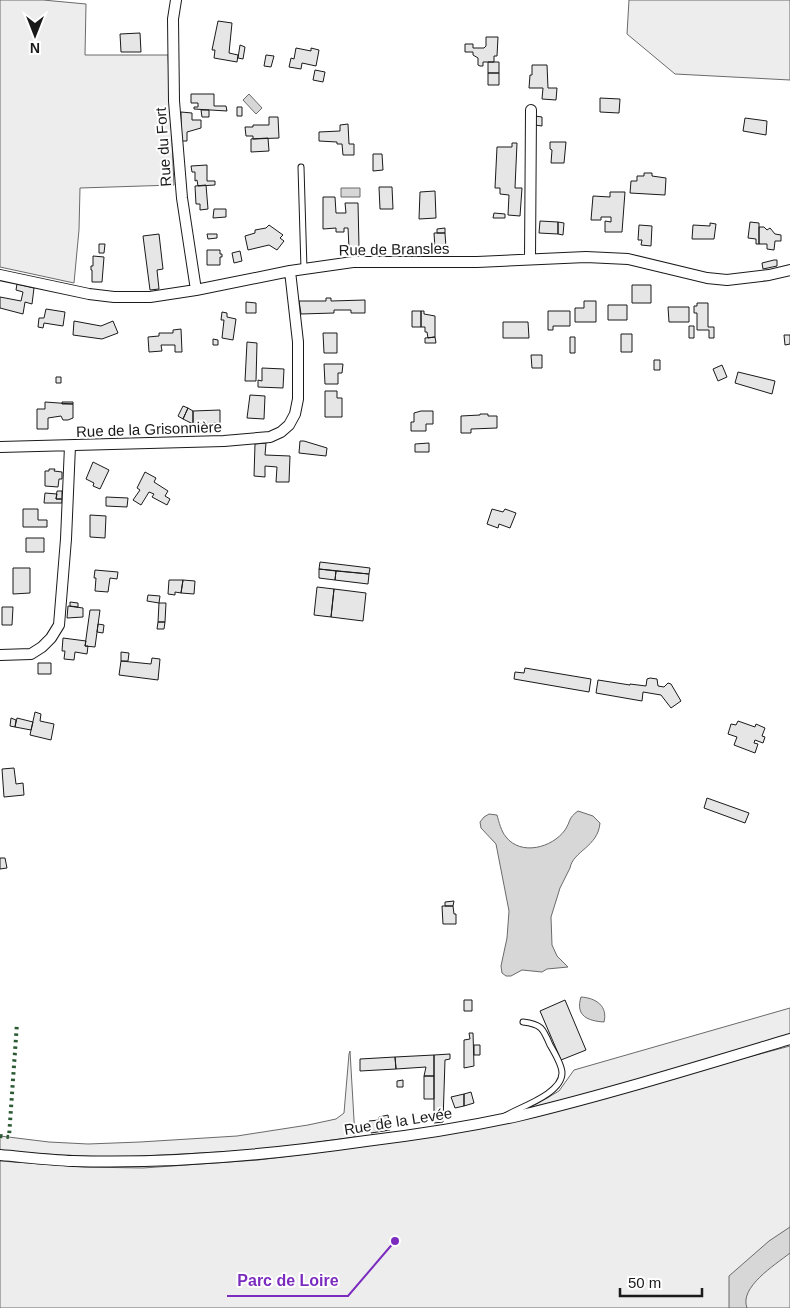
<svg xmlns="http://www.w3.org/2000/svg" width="790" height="1308" viewBox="0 0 790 1308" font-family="Helvetica,sans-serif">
	<rect width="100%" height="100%" fill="#fff"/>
	<!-- built -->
	<path fill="#ededed" stroke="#6a6a6a" d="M0,0H43L86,4L85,55H168L174,185L80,188L79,230L74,283L0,267Z
		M629,0H790V80L675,74L627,34Z
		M790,1008V1034L631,1083L529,1108V1105L547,1098L559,1091L574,1070Z
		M790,1046V1308H0V1161L84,1167L143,1168L258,1160L330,1151L352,1146L499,1123Z
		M350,1051L355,1137L260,1150L123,1157L74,1156L0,1151V1136L49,1142L88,1144L140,1142L237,1136L308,1125L336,1119L344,1113L349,1054Z"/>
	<!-- water -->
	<path fill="#d7d7d7" stroke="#6a6a6a" d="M249,94L262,108L256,114L243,100Z
		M341,188H360V197H341Z
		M578,811L593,816L600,823C598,847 573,851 570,868L560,888L551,917L552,945L557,956L568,967L547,969L542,972L522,970L511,976H506L502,973L501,966L507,938L509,911L496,844L481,828L480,822L484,817L489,814L497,815C499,822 501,831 506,837C521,856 552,848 565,830C571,821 568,818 578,811Z
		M581,997C596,998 608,1006 604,1022C588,1021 575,1016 581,997Z
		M790,1227V1253C775,1265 739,1287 747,1308H729V1276L769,1241Z"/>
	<!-- building -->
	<path fill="#e6e6e6" stroke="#1a1a1a" d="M218,21L232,23L229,53L238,55L237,62L214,58L215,50H212Z
		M140,33L141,52H121L120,34Z
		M486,37H498L497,56H494V62H483V66H480L478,65V58L473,55V52H465V44H473V48H484L486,46Z
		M240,45L245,47L243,59L238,58Z
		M296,48L311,51V48L319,50L316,66L302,63L301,69L289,67L291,58L294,59Z
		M266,55L274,56L271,67L264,66Z
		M488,62H499V73H488Z
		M532,65H547L548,88H557L556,100L542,99L543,88H529L530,75H532Z
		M315,70L325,72L323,82L313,80Z
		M488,73H499V85H488Z
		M191,94H214V106H226L227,111L194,109V107H198V103H191Z
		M600,98L620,99L619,113L600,112Z
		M237,107H242V116H237Z
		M201,110H209V117H202Z
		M181,112L192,113V120H201V128L187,132V141H181Z
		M535,116L542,117V126L535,125Z
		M269,117H278L279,138L253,139V136H246L245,127H253V125H269Z
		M745,118L767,121L766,135L743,131Z
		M348,124L349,144H354V155H343L342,144H337V142L319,141V132L340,131V125Z
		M268,138L269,151L251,152V139Z
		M550,142H566L564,163H551L552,150L550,149Z
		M512,143H517L515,188H522L520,216L508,215L509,195L500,194V188H495L497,147H512Z
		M373,154H382L383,170L373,171Z
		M207,165V181H215V185L198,186L197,180L195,181V172H192L191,166Z
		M644,173H652V176L666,178L665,195L630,193L631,181H637V176H644Z
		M206,185L208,209L200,210V204H196L195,186Z
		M379,187H392L393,209H380Z
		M435,191L436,218L419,219L420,192Z
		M610,192H625L622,232H605V221L611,222V217H601V220H591L593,196L610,197Z
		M323,197H335L336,213H346L345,203H358L359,247L349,248L348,228H344V232H336V228L323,229Z
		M214,209H226V217L213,218Z
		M494,213L505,214V218H493Z
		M540,221L558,222V234L539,233Z
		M558,222L564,223L563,235L558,234Z
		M750,222L759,223V244H756V239L748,238Z
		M710,223L716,224L714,239H692L693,225L710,226Z
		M269,225L283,235L280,238L284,241L277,250L269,245L248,250L245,236L255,233V230L266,228Z
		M639,225L652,226L651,246L641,245L642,240H638Z
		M759,227H764L767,230L770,228L775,234L781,235V241H775L774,250L767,249V244H759Z
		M445,228V233H437V229Z
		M434,233H445L446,248L435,249Z
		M159,234L163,269L157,270L159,289L150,290L143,236Z
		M207,234H217V238L208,239Z
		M99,244H105L104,253H99Z
		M207,250H220V254H222V257H220V265H207Z
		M240,251L242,261L234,263L232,253Z
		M93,256L104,257L102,282H92V270H91V266H93Z
		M774,260H777V266L763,269L762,263Z
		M17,284L34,288L32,304L25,302L23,314L0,308V297L21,301L23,292L16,290Z
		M632,285H651V303H632Z
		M326,298H331V301L365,300V313H351V310H334V313L301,314L299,301H326Z
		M584,301H596V322H575V308H584Z
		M246,302L256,303V313H246Z
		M697,303H708V327H714V338H709V330H697V313H694V306H697Z
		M608,305H627V320H608Z
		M668,307H689V322H669Z
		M46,309L65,312L63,326L44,323L43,328L38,327L39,318H44Z
		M412,311H421V327H412Z
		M421,311H424V314L435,316V337L428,338L427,332H425V327H421Z
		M548,311H570V326H553V330H548Z
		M222,312L227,313V317L236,319L233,340L222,338L224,320H221Z
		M74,321L101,326L113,321L118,333L102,339L73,335Z
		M503,322H528L529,338H503Z
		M689,326H694V338H689Z
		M181,329L182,352H175V345H161L162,351L149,352L148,337L159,336V333H173V330Z
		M323,333H337V353H324Z
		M621,334H632V352H621Z
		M784,335H790V344L785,345Z
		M435,337L436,343H425V338Z
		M570,337H575V353H570Z
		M213,339L218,340V345H213Z
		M247,342L257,343L256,381H245Z
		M531,355H542V368H532Z
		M654,360H660V370H654Z
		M324,364H343L342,373H338V384H325Z
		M722,365L727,377L718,381L713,369Z
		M262,368L284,369L283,388L258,387V380L262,381Z
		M738,372L775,381L772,394L735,383Z
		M56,377H61V383H56Z
		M325,391H337V398H342V417H325Z
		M250,395L265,396L264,419L247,418Z
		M45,402L73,404V418L68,420H63L61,416L48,418V429H37V409H45Z
		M62,402H73V404H62Z
		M183,406L188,408L183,419L178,416Z
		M188,408L193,411V424L183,419Z
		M220,410V423L193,424V411Z
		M421,411H433V424H426V431H411V422H414V413Z
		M480,414H488V416H497V428L471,429V433H461V416L480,415Z
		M300,441H304L327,448L326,456L299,453Z
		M266,443L265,455L290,456L289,482H276L277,467L265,466V477L254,476L255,444Z
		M429,443V452H415V444Z
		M93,462L109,470L100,489L93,486L94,483L86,479Z
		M49,469H55L54,471L62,472V479H59L58,487L45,486V471H49Z
		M145,472L156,478L154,482L168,491L165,496L170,499L167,505L152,497L154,494L149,492L141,505L133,500L140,490L137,488Z
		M57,491H62V499H56Z
		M45,493L57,494L56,499H62V503H44Z
		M106,497L128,498L127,507L106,506Z
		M23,509H38V520H47V527H23Z
		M492,509L503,512L505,509L516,513L510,528L499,524L498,528L487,524Z
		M90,515L106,516L105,538L90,537Z
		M26,538H44V552H26Z
		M320,562L370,568L369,574L319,569Z
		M13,568H30V593L13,594Z
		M319,569L336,571L335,580L319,578Z
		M95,570L118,572L117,579L110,578L108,592L95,591L96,578H94Z
		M336,571L369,574L368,584L335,580Z
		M169,580H183L181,593L175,592V595L168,594Z
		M183,580L195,581L194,594L181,593Z
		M317,587L334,589L331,617L314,615Z
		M334,589L366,593L363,621L331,617Z
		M148,595L160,596L159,603L147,601Z
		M70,602L78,603V607L70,606Z
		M159,603H166L165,622H158Z
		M68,606L83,608V617L67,618Z
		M2,607H13L12,625H2Z
		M90,610H100L95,647L85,646Z
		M158,622H165L164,629H157Z
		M98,624L104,625L103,633L97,632Z
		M63,638L86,641L85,646H88L87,654L75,652L74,660L64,659L65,651H62Z
		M121,652L129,653L128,661H121Z
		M152,658L160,659L158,680L119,675L121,661L151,664Z
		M38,663H51V674H38Z
		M525,668L591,679L589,692L514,679L515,672L524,673Z
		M650,678L657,679L658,686L664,687L668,683L671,684L681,701L671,708L661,695L643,692L642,701L596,693L598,680L630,685V684L646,686L647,679Z
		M35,712L41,714L40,721L54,724L51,740L30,735Z
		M11,718L16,720L15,727L10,726Z
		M17,718L33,722L31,730L15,727Z
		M738,721L755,727L756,724L765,728L762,736L765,737L763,743L755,740L754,743L758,744L755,753L734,745L737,737L728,734L731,724L736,725Z
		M14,768L16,784L23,783L24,795L4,797L2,769Z
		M707,798L749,813L745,823L704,808Z
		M0,858H5L7,868L0,869Z
		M454,901L453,906H445V902Z
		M442,906H453L454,914H456V924H443Z
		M464,1000H472V1011H464Z
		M565,1000L586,1050L561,1060L540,1011Z
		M469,1033H473L474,1066L464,1068V1040L470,1039Z
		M474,1045H480V1055H474Z
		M450,1054V1059L445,1060L443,1122L434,1123V1055Z
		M434,1055V1076H424L426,1067L396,1069L395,1057Z
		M395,1057L396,1069L360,1071V1059Z
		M424,1076H434V1099H424Z
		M403,1080V1087H397V1081Z
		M471,1092L474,1103L464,1106V1094Z
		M464,1094V1106L455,1108L451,1097Z
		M388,1115L390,1130L371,1133L369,1121L379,1120V1117Z"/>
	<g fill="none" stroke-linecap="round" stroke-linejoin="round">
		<defs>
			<path id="service" d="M301,167L304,269
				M505,1116C520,1107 562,1094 562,1073C562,1065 554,1052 550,1045C543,1028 541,1024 523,1022"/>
			<path id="minor" d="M176,0L173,19L174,101L182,198L196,290
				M530,259L531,110
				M0,275L89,294L114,297H150L196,290L290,271L353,262H477L586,257L628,259L707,278L727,280L769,275L790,270
				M0,447L224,441L270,437L281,432L289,425L295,414L298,399V342L290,271
				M0,655L31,654L42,647L51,638L59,625L66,539L70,446
				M0,1155C24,1157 48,1160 73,1161C171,1164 269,1155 366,1141C417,1135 468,1127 518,1116C609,1094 700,1066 790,1039"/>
		</defs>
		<!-- service casing -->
		<use href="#service" stroke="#1a1a1a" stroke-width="7"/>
		<!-- minor casing -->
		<use href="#minor" stroke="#1a1a1a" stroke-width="12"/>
		<!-- service -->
		<use href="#service" stroke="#fff" stroke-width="5"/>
		<!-- minor -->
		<use href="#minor" stroke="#fff" stroke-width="10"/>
		<!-- hedge -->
		<path stroke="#2b5a34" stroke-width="4" stroke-dasharray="2.5 4" stroke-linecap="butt" d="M0,1136L9,1137L17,1023"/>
	</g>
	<g text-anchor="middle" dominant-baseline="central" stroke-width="4" stroke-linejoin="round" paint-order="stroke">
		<!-- street labels -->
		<g font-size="15" fill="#1a1a1a" stroke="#fff">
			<text transform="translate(163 147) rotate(-94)">Rue du Fort</text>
			<text transform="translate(394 249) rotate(-1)">Rue de Bransles</text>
			<text transform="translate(149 429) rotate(-2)">Rue de la Grisonnière</text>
			<text transform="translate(398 1121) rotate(-9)">Rue de la Levée</text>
		</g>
	</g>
	<!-- callouts -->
	<path fill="none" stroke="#7b2cbf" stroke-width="2" d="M395 1241L348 1296H227"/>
	<circle fill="#7b2cbf" stroke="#fff" stroke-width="2" cx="395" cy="1241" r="5"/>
	<g font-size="16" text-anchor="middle" font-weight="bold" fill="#7b2cbf" stroke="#fff" stroke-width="4" stroke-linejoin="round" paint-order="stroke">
		<text x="288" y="1286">Parc de Loire</text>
	</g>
	<!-- north arrow -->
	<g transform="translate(35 35) rotate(180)" stroke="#ffffff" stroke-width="4" paint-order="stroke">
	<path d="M0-4L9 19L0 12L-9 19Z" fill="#1a1a1a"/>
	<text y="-8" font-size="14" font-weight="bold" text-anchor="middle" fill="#1a1a1a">N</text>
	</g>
	<!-- scale -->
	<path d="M620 1288v8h82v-8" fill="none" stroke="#1a1a1a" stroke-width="2.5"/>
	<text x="628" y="1288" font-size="15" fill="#1a1a1a" stroke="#ffffff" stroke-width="4" paint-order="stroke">50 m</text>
</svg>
